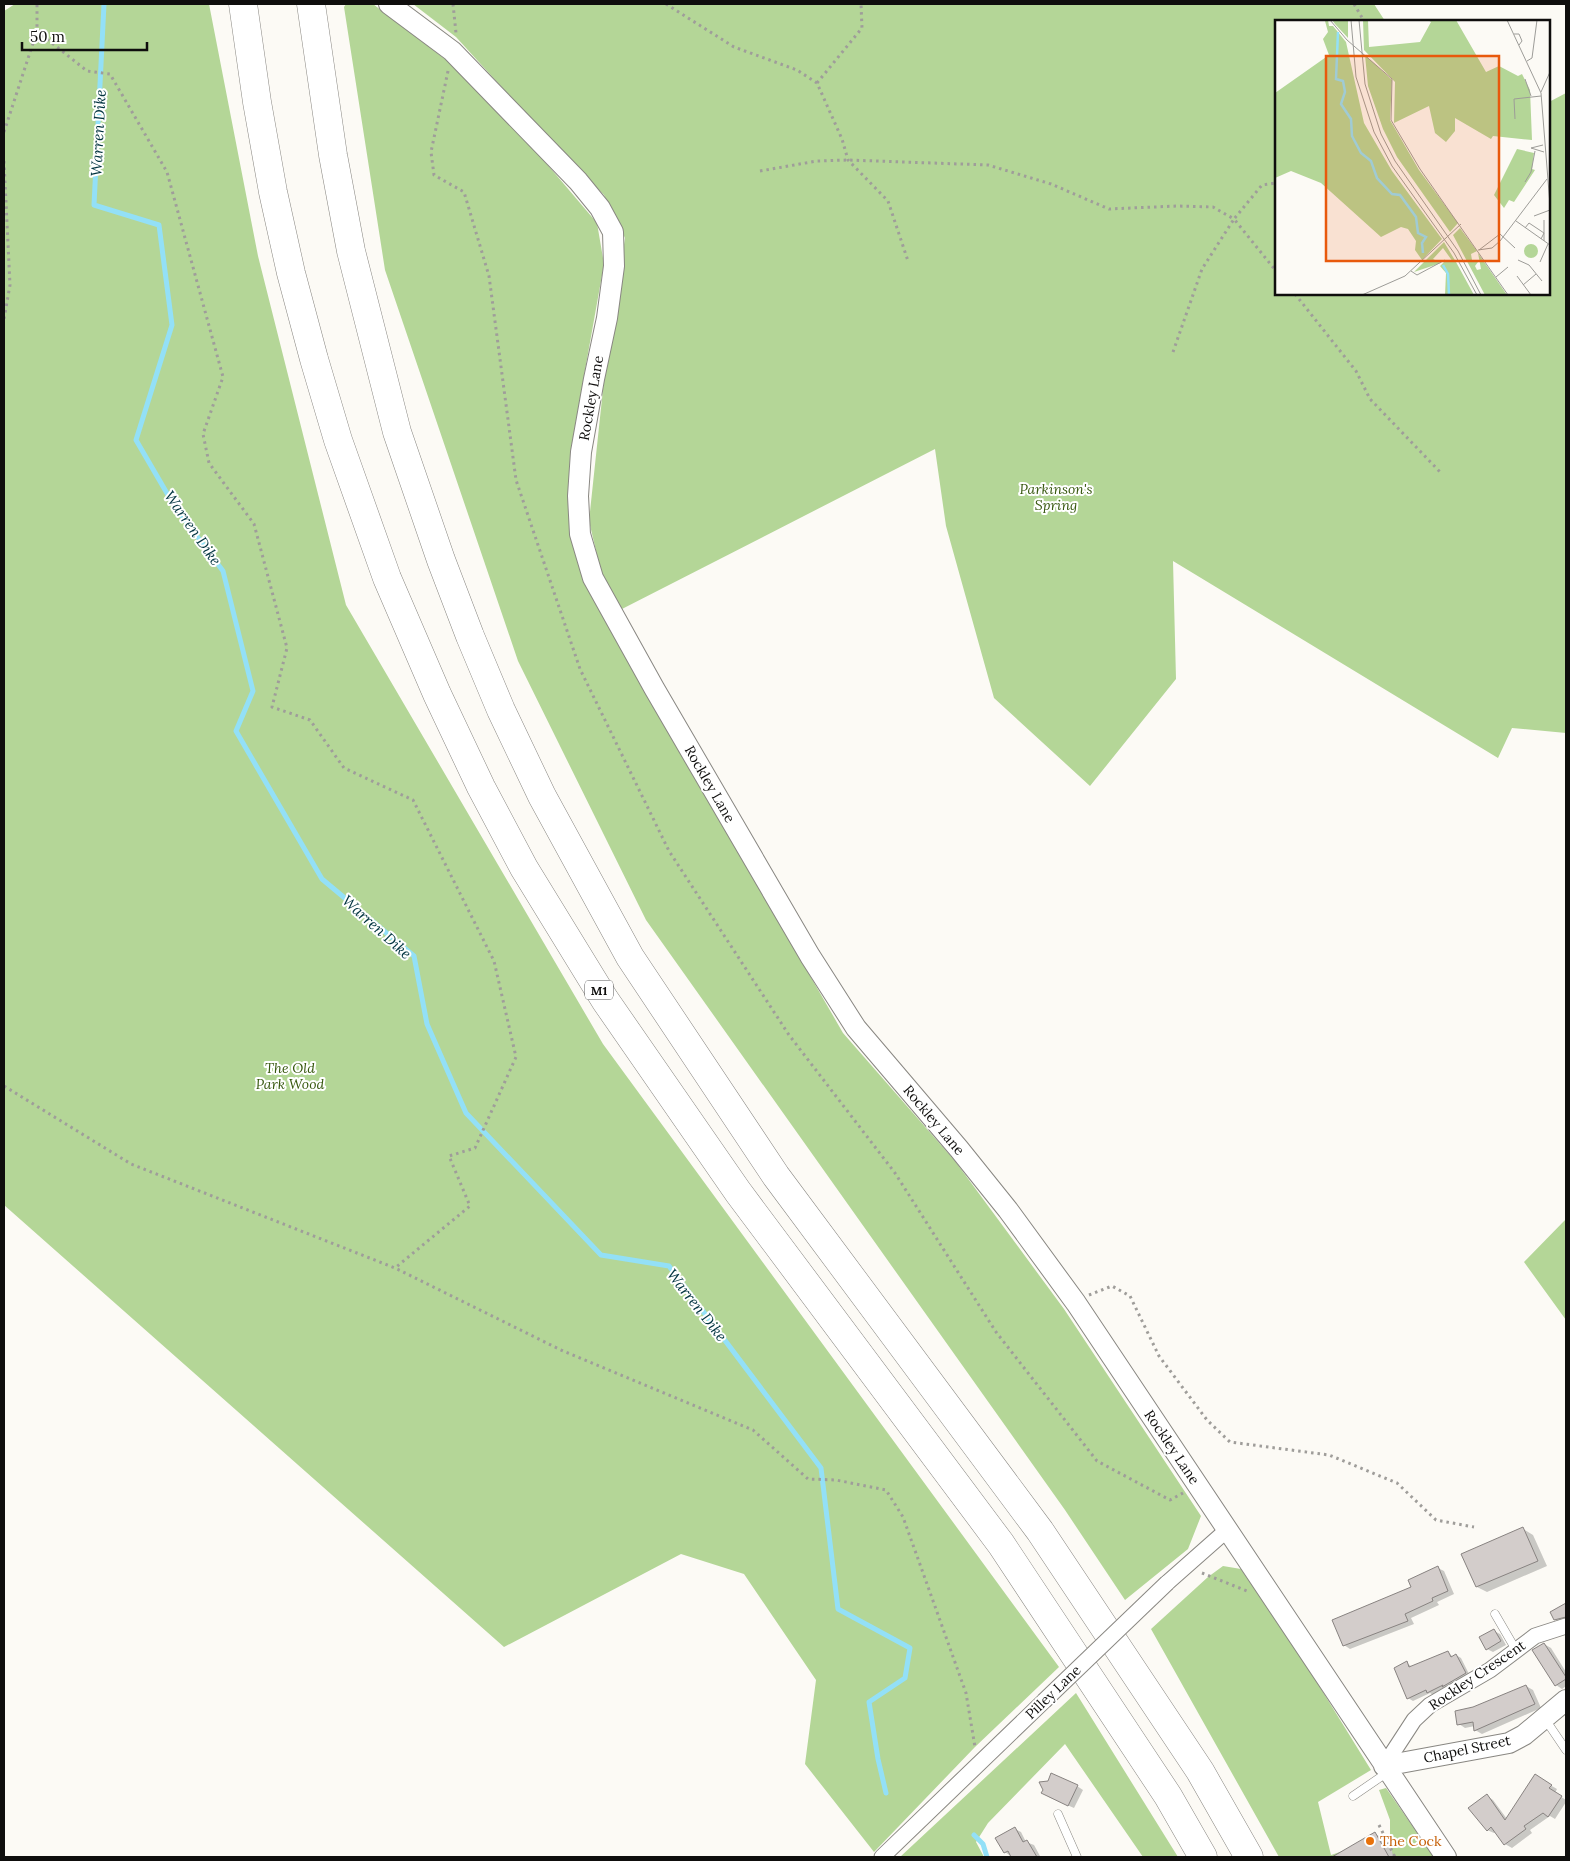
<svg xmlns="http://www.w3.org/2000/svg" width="1570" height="1861" viewBox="0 0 1570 1861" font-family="Lora,serif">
	<rect width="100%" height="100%" fill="#fcfaf5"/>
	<!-- green -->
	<path fill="#b4d697" d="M15,4H209L258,256L346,605L603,1044L1059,1667L975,1747L874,1852L805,1764L816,1680L744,1574L681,1554L504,1647L4,1205V11Z
		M346,4H373L454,66L524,137L597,223L604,264L570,454L569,530L585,585L843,1033L955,1161L1064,1309L1201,1516L1188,1549L1125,1600L1065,1510L646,920L518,661L385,270L344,7Z
		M413,4H1374L1385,21H1276V294H1549V102L1566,93V733L1512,728L1498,758L1173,561L1176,679L1090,786L994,698L946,526L935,449L620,610L601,572L589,521L604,380L625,238L604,195L539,128L456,37Z
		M1566,1219V1320L1524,1262Z
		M1223,1566L1241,1569L1305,1663L1371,1770L1318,1802L1331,1855L1343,1851L1347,1857H1279L1151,1629L1208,1577Z
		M1076,1693L1178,1857H1143L1065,1744L988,1823L976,1842L984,1857H900Z
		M1386,1788L1434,1857H1394L1390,1846V1820L1379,1790Z"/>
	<!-- shadow -->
	<path fill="#0003" d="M1523,1529L1533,1535L1547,1566L1487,1592L1477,1587Z
		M1438,1568L1444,1571L1454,1594L1437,1602L1439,1605L1411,1618L1414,1624L1350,1649L1344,1645Z
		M1566,1605V1621L1561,1623L1555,1619L1551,1612Z
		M1494,1631L1500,1634L1506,1645L1493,1652L1487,1649Z
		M1544,1644L1551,1648L1566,1672V1686L1562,1689L1556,1685Z
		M1448,1652L1453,1657L1456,1655L1461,1658L1470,1676L1433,1695L1430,1693L1413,1701L1408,1698L1407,1663L1412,1667Z
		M1526,1686L1533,1690L1541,1708L1482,1734L1475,1730V1726L1465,1728L1459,1724L1474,1708Z
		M1535,1776L1557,1789L1555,1793L1566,1800V1802L1555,1819L1550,1816L1530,1830L1532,1833L1512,1848L1505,1844L1496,1832L1494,1833L1487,1830V1796L1493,1800L1507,1819Z
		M1077,1786L1083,1790L1074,1808L1049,1797Z
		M1015,1829L1021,1832L1026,1842L1034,1845L1040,1856L1012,1857L1005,1852Z
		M1375,1834L1385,1839L1395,1857H1348L1344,1851Z"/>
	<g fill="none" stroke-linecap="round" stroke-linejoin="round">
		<!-- stream -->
		<path stroke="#93e0f7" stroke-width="5" d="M104,4L94,205L159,225L172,325L136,440L175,507L223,571L253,691L236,731L322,879L414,956L427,1024L466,1113L601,1255L669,1266L821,1468L838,1609L910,1648L905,1678L869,1702L878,1759L886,1793
			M974,1835L983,1844L987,1857"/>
	</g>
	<!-- building -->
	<path fill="#d3cdcb" stroke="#888381" d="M1523,1527L1538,1561L1476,1587L1461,1554Z
		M1438,1566L1448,1591L1432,1598L1433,1601L1405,1614L1408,1621L1343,1646L1332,1620L1411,1587L1408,1580Z
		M1566,1603V1617L1554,1620L1550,1612Z
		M1494,1629L1501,1641L1486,1650L1479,1637Z
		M1544,1643L1566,1677V1679L1555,1686L1532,1650Z
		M1448,1651L1451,1657L1456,1654L1466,1673L1442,1687L1443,1685L1427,1693L1426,1690L1407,1699L1394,1668L1407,1661L1409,1667Z
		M1526,1685L1535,1704L1474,1731L1473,1722L1457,1725L1455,1711L1473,1707Z
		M1051,1773L1078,1785L1068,1806L1041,1793L1043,1790L1039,1782L1048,1781Z
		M1535,1774L1552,1785L1549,1788L1562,1796L1548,1817L1543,1813L1524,1826L1526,1829L1504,1845L1491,1827L1487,1831L1468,1808L1487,1794L1505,1820Z
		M1015,1827L1023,1842L1027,1840L1037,1857H1011L1008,1851L1004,1853L995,1838Z
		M1375,1832L1389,1857H1332Z"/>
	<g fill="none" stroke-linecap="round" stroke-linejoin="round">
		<defs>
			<path id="service" d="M1495,1614L1516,1650
				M1545,1719L1566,1750
				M1353,1796L1388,1772
				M1058,1814L1077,1857"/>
			<path id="minor" d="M1167,1583L1227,1530
				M1384,1766L1414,1720L1430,1705L1490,1670L1535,1636L1566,1626
				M882,1857L1044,1701"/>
			<path id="tertiary" d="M389,4L452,51L578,181L600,208L613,232L614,266L607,318L594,379L581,452L578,496L580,534L593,578L654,688L810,956L856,1028L959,1149L1008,1210L1076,1303L1446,1857
				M1384,1766L1509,1743L1524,1735L1566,1700"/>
			<path id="motorway" d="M243,4L257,102L273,192L291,273L314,359L338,440L387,578L437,694L481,787L524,868L605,1000L738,1192L1001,1544L1168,1796L1203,1857
				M311,4L333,155L351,251L397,432L441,560L470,636L501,710L542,796L630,957L776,1176L1040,1531L1200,1771L1249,1857"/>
		</defs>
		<!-- service casing -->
		<use href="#service" stroke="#898782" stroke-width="9"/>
		<!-- minor casing -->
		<use href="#minor" stroke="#898782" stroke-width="17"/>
		<!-- tertiary casing -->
		<use href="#tertiary" stroke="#898782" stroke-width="22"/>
		<!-- motorway casing -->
		<use href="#motorway" stroke="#898782" stroke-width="29"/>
		<!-- path -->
		<path stroke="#9f9d9a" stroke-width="3" stroke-dasharray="2.5 4" stroke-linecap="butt" d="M453,4L456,33
			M666,4L734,47L797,70L817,83L842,139L848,160L888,201L908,261
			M1354,4L1364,21
			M37,31L87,71L110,74L167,172L223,377L203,434L209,463L254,524L287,648L272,707L310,720L344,768L413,800L494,961L516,1057L475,1148L449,1156L470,1206L395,1268
			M448,71L431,152L434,175L464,192L489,276L516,480L580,669L669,851L789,1035L895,1173L996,1332L1097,1461L1170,1500L1183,1493
			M817,83L862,28L861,4
			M4,132L37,31V4
			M4,161L10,285L4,319
			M760,171L817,161L848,160L988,165L1051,184L1109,209L1177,206L1213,207L1234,219L1262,185L1276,183
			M1295,294L1356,371L1370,399L1442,474
			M1173,352L1202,269L1234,219L1276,271
			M4,1086L131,1164L395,1268L563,1351L753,1430L808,1479L836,1480L886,1490L903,1517L966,1693L975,1747
			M1089,1295L1112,1286L1130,1296L1159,1356L1207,1420L1230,1442L1329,1455L1397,1483L1436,1520L1474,1527
			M1202,1573L1247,1591
			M1379,1825L1395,1857"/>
		<!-- service -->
		<use href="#service" stroke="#fff" stroke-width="8"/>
		<!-- minor -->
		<use href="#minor" stroke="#fff" stroke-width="15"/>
		<!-- tertiary -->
		<use href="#tertiary" stroke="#fff" stroke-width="20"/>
		<!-- motorway -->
		<use href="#motorway" stroke="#fff" stroke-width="28"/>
		<defs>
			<path id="minor-bridge" d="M1044,1701L1167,1583"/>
		</defs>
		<!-- minor-bridge casing -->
		<use href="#minor-bridge" stroke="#898782" stroke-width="17" stroke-linecap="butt"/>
		<!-- minor-bridge -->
		<use href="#minor-bridge" stroke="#fff" stroke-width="15"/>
	</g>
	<!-- markers -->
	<circle fill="#e8710a" stroke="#fff" stroke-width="2" cx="1370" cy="1841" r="5"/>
	<g text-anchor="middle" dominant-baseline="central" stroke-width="4" stroke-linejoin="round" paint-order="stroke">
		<!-- shield labels -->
		<rect fill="#fff" stroke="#575656" stroke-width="1" x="585" y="980.5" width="28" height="19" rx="4"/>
		<g font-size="12" font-weight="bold" fill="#0f0e0d">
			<text x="599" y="990">M1</text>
		</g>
		<!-- street labels -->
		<g font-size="14" fill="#0f0e0d" stroke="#fff">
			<text transform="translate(591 398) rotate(-80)">Rockley Lane</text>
			<text transform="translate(710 784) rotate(60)">Rockley Lane</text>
			<text transform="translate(934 1120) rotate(50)">Rockley Lane</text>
			<text transform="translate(1172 1447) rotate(56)">Rockley Lane</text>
			<text transform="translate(1477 1675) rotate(-34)">Rockley Crescent</text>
			<text transform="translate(1053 1692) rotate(-44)">Pilley Lane</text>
			<text transform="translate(1467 1749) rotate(-12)">Chapel Street</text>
		</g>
		<!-- park labels -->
		<g font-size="14" font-style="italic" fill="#37580e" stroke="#fff">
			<text x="1056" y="489">Parkinson's<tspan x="1056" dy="16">Spring</tspan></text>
			<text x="290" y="1068">The Old<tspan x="290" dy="16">Park Wood</tspan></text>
		</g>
		<!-- food labels -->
		<g font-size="14" fill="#c56008" stroke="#fff" text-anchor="start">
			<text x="1380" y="1841">The Cock</text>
		</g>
		<!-- water labels -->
		<g font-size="15" font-style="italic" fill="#023440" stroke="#fff">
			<text transform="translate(98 133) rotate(-87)">Warren Dike</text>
			<text transform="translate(193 528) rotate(55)">Warren Dike</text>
			<text transform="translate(377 927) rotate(42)">Warren Dike</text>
			<text transform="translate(697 1305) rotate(52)">Warren Dike</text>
		</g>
	</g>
	<!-- overview -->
	<g transform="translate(1275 20)">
		<rect width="275" height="275" fill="#fcfaf5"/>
		<path d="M53,0L54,6H58L71,22L89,103L117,151L167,219L147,240L140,230L141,221L133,209L126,207L106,217L46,163L16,151L0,158V73L54,35L48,19L53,12L50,1ZM57,0H73V18L60,4ZM88,0H93L94,27L145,22L156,2L153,0H181L211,52L224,46L243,56L247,54L255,70L257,120L218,116L216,119L180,98V111L171,122L160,113L154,86L119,103L120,62L89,30ZM90,35L117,60L115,100L144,150L183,203L175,212L122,137L108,109L93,66ZM242,129L259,133L257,149L260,150L239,182L234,180L229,188L219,175ZM185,208L202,231L196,234L197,240L203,242L200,246L202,250L206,249L203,233L232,275H210L178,215ZM169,222L181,242L199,275H170L171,253L165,246L170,241L178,242L168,228L158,239L166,243L139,252ZM249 231a7 7 0 1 1 14 0a7 7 0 1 1-14 0Z" fill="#b4d697"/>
		<path fill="none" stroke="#93e0f7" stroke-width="2.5" d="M63,12L61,59L68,61L70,72L66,84L76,99L77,116L86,133L96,141L102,158L117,174L125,175L141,197L143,213L151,217L147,223L148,233M168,245L173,254L174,275"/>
		<path fill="none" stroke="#9d9c98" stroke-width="1" d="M55,0L72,20L117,59L116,100L145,149L233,275M76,0L81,57L99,112L117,146L179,233L202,275M84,0L90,64L106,114L120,141L183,231L206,275M232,0L266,73L275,185M239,14H244L247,21L244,25M252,41L257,38L262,0M250,59L256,76M266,72L275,52M240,99L239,79L266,76M268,125L256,128L269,132M250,162L256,152L260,131M259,196L275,190M269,200V221M241,201L275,225M250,208L254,203L269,213L266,219M203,230L217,228L225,221L272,159M204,230L225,214L240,228M243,240L254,245L267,261M265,242L273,224M136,251L142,255L170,240M242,256L256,275M221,257L233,247M248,265L261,254M87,275L130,256L186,204"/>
		<path fill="#e8590c" fill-opacity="0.15" stroke="#e8590c" stroke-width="2.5" d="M51,36H224V241H51Z"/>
		<rect width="275" height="275" fill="none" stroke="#0f0e0d" stroke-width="2.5"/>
	</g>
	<!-- border -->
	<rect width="1570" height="1861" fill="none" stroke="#0f0e0d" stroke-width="10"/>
	<!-- scale -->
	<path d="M22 42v8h125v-8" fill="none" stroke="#0f0e0d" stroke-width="2.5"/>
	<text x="30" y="42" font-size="15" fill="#0f0e0d" stroke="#ffffff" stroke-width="4" paint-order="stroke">50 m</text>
</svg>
